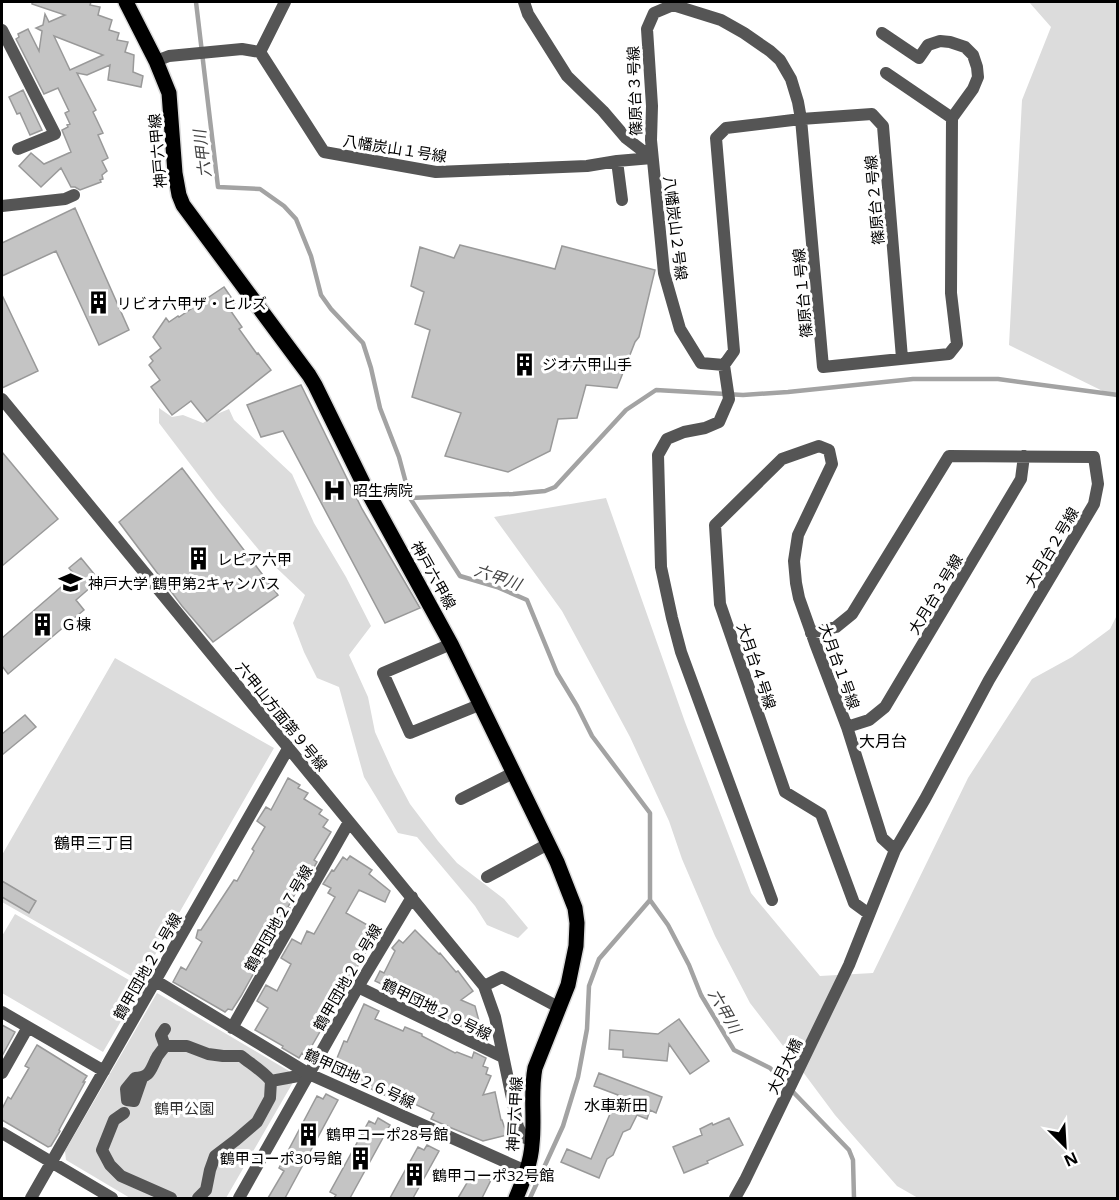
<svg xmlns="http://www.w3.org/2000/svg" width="1119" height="1200" viewBox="0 0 1119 1200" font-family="'Open Sans','Noto Sans JP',sans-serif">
	<rect width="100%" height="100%" fill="#fff"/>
	<!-- green -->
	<path fill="#dcdcdc" d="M1029,2H1117V398L1009,345L1022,100L1051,27Z
		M159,408L172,417L183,415L203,423L217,414L229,409L234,420L292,474L314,523L346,577L371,626L349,655L368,697L375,732L394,774L410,804L438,841L457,863L504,899L528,928L518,938L487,925L475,906L417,837L398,833L364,777L339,687L317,678L304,652L293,623L305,595L263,555L216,498L159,423Z
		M606,498L685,722L751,893L820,976L873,973L968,778L1032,679L1072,657L1110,629L1117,615V1198H918L897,1186L835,1115L797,1064L750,1003L715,936L682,859L669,821L630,737L562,611L494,517Z
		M115,658L274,748L140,981L2,902V855Z
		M15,914L141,987L103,1052L2,993V936Z
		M157,993L289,1071L292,1084L226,1198H130L66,1160L65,1151Z"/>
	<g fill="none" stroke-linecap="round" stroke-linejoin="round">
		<!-- stream -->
		<path stroke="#a3a3a3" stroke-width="4.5" d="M196,2L218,187L260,189L284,206L296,219L311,256L321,295L331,309L363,343L371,368L380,408L399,457L410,498L460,576L497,587L527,600L557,673L577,706L592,736L650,813V900L668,925L689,965L701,995L734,1050L770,1068L849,1150L853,1160L854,1198
			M410,498L513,494L545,491L555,487L626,410L656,390L743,395L788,392L913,379H998L1118,395
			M530,1198L563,1126L578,1077L587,1029L589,986L599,959L650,900"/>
	</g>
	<!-- building -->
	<path fill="#c4c4c4" stroke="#999" stroke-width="1.5" fill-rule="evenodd" d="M32,2H91L90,5L100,7L98,15L112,20L109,30L119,33L117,40L128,42L125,52L134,55L133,72L143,76L141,87L108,80L110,65L87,75L77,73L96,110L93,112L103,133L98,135L108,158L102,161L107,171L102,175L103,179L100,180L101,182L80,190L75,187H71L61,168L41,187L19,166L31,153L44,164L71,152L62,130L68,127L67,125L70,124L65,113L69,111L58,88L44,94L16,39L19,37L18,34L28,29L39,51L42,31L36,28L43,25L45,14L49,22L65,15L32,4ZM54,36L103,55L70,70Z
		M23,90L42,130L30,135L20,113L17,114L9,97Z
		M75,208L129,330L99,345L56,251L2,276V243Z
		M460,245L555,269L562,246L655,270L639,337L635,342L617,388L586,385L577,418L558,419L550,451L508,472L445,456L461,413L412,397L430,330L415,324L424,292L411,286L420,247L454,258Z
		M224,287L235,303L228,307L242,327L239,329L257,354L258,353L271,370L207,421L191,401L172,415L151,387L160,380L149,365L153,361L150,357L161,348L153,337L166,318L169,322L178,316L179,317Z
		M2,295L38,371L2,388Z
		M301,385L362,509L420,608L385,623L283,431L261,437L247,405Z
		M2,452L58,519L2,566Z
		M182,468L278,595L213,642L182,606L119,522Z
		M81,558L99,580L76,600L84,610L8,674L2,666V638L75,575L69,568Z
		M25,715L36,727L2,755V734Z
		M288,778L300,785L298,788L308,793L304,799L322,810L319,814L328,820L323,827L331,832L314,860L317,862L306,881L303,879L288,907L290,908L241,996L232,1010L228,1009L225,1012L173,982L181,967L186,970L202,942L196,938L198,930H201L234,880L237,881L254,851L252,849L265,827L257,821L266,807L271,810Z
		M350,856L372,870L369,874L390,891L385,902L359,890L346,913L378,931L306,1056L302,1053L299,1058L282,1048L283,1046L255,1030L268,1008L257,1001L266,985L277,991L291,964L281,958L292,939L301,944L307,931L314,934L335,897L328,893L331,888L323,884L332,870L334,871L343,857L347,860Z
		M2,881L36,901L29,913L2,897Z
		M415,930L439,954L440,953L456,972L458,971L473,991L461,1000L475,1006L480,1025L476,1033L431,1013L432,1010L408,998L409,997L375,981L380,971L384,973L395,951L392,948L399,940L403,943Z
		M364,1004L379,1011L375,1019L403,1031L405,1027L422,1034V1036L455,1053L457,1052L472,1058L474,1052L486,1058L483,1066L488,1068L486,1074L491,1076L483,1095L495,1092L501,1120H502L507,1135L483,1141L449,1127L431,1119L434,1113L406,1100L404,1104L358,1083L362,1074L335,1063L344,1041L347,1042Z
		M679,1019L709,1061L690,1074L669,1044L667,1061L623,1057V1050L609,1049L610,1030L658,1034Z
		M2,1025L15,1032L2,1056Z
		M37,1045L87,1076L83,1082H85L59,1130L60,1131L51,1146L48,1147L2,1120V1109L8,1097L11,1099L29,1068L25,1066Z
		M599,1073L662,1097L656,1113L650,1110L647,1119L637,1115L630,1129L623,1132L613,1155L607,1159L599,1178L561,1162L567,1149L591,1159L618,1095L594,1086Z
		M326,1094L338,1100L285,1198H268L284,1171L279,1168L317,1096L323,1099Z
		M378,1118L390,1125L350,1198H334L336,1195L330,1192L369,1121L375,1124Z
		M729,1118L743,1145L707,1161L708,1163L684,1173L673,1147L702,1135L700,1129L712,1123L713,1125Z
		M427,1145L439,1151L413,1198H390L418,1147L424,1150Z
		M479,1173L491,1180L482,1198H458L471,1176L476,1179Z"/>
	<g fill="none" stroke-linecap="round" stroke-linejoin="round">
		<defs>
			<path id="primary" d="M126,2L156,61L169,93L175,173L179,195L183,205L309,375L315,385L364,485L451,644L557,862L575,908L577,923L576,946L568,985L535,1068C530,1093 535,1119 532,1144C531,1163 523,1181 516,1198"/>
		</defs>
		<!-- primary casing -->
		<use href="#primary" stroke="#dbdbdb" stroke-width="18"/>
		<!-- pedestrian -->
		<path stroke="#555" stroke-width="12" d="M165,1029L161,1035L165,1046
			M142,1078L134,1101L127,1100L126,1089L135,1078C150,1077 150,1071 156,1059C158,1054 162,1051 165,1046H187L208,1054L223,1056H241C251,1064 263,1071 271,1081
			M124,1113L114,1120L102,1150L110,1165L121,1176L171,1198
			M198,1198L206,1190L210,1170L215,1156L236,1140L257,1122L270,1098L271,1081L309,1074"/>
		<!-- minor -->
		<path stroke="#555" stroke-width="12" d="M524,2L528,14L567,76L603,111L626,138L652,158
			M2,30L55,134L18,149
			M882,33L919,58L928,45L940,41L950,42L965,47L973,55L977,67L978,77L973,89L952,118L951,293L957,344L949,354L823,367L801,119L726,128L716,138L734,351L724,365L701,363L680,329L664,273L651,140L652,106L647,29L654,13L673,5L721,20L744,33L770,51L780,60L791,79L798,102L801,119L872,114L883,126L902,358
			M260,52L324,152L436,172L587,166L617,161L652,158
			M260,52L285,2
			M156,61L169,56L242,49L260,52
			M886,73L952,118
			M617,161L622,200
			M2,206L65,199L74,195
			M724,365L729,399L719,422L705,428L684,432L667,439L658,455L661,567L672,618L681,652L772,900
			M2,399L484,986L495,1017L518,1127L523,1137L533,1141
			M451,644L383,673L410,733L479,705
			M847,727L869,720L885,707L1021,479L1024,456
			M461,799L513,773
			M487,877L548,844
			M869,914L854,903L821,814L785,792L720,604L715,525L782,459L819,446L829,450L832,464L798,535L794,561L796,583L799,598L815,643L847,727L882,838L895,850
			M156,981L309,1074L526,1171
			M484,986L502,977L560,1008
			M358,987L503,1057
			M2,1012L104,1071
			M232,1028L349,822
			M2,1073L28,1027
			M2,1133L112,1198
			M31,1198L289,747
			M239,1198L358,987L412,897
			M735,1198L745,1180L849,965L895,850L925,799L989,680L1094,504L1098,484L1094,457L949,456L852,614L836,627L811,633"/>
		<!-- primary -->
		<use href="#primary" stroke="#000" stroke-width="15"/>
	</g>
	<!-- icons -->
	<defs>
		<symbol id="building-bare" viewBox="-9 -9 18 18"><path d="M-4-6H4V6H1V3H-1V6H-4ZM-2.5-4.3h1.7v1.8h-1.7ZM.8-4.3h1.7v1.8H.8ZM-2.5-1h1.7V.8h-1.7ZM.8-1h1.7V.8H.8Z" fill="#000" stroke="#fff" stroke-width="2.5" paint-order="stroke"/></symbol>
		<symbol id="hospital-bare" viewBox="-9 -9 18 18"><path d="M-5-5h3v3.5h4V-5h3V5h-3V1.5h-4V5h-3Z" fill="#000" stroke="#fff" stroke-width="2.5" paint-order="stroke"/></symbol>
		<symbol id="university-bare" viewBox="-9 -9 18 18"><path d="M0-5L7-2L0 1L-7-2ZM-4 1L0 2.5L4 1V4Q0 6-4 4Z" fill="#000" stroke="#fff" stroke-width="2.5" paint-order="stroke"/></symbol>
	</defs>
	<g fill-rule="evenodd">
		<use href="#building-bare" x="82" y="286" width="33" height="33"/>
		<use href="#building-bare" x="508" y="348" width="33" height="33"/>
		<use href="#hospital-bare" x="318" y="474" width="33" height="33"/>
		<use href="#building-bare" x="182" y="542" width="33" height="33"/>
		<use href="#university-bare" x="54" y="566" width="33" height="33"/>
		<use href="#building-bare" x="26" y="608" width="33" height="33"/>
		<use href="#building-bare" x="292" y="1118" width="33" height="33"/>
		<use href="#building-bare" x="344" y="1142" width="33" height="33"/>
		<use href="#building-bare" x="398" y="1158" width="33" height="33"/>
	</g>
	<g text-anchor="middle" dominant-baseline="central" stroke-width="6" stroke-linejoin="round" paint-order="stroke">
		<!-- street labels -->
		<g font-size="15" fill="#000" stroke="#fff">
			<text transform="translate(634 91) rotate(-92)">篠原台３号線</text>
			<text transform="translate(395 148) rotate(9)">八幡炭山１号線</text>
			<text transform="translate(157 151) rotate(-95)">神戸六甲線</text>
			<text transform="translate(874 200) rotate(-95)">篠原台２号線</text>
			<text transform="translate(676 228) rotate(83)">八幡炭山２号線</text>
			<text transform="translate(802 293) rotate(-95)">篠原台１号線</text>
			<text transform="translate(1051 547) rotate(-59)">大月台２号線</text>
			<text transform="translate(434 575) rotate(61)">神戸六甲線</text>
			<text transform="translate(935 594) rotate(-59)">大月台３号線</text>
			<text transform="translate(757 666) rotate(71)">大月台４号線</text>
			<text transform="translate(840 666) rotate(70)">大月台１号線</text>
			<text transform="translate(282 716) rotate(51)">六甲山方面第９号線</text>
			<text transform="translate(278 918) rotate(-60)">鶴甲団地２７号線</text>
			<text transform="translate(147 966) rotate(-60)">鶴甲団地２５号線</text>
			<text transform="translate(347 977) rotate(-60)">鶴甲団地２８号線</text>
			<text transform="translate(437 1009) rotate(26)">鶴甲団地２９号線</text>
			<text transform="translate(784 1066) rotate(-64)">大月大橋</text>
			<text transform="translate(360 1078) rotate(25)">鶴甲団地２６号線</text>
			<text transform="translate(514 1114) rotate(-87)">神戸六甲線</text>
		</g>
		<!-- poi labels -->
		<g font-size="15" fill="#000" stroke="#fff" text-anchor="start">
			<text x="117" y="303">リビオ六甲ザ・ヒルズ</text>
			<text x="542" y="364">ジオ六甲山手</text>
			<text x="353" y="490">昭生病院</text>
			<text x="217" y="559">レピア六甲</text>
			<text x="88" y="583">神戸大学 鶴甲第2キャンパス</text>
			<text x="61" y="624">Ｇ棟</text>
			<text x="326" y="1134">鶴甲コーポ28号館</text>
			<text x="342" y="1158" text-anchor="end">鶴甲コーポ30号館</text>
			<text x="432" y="1175">鶴甲コーポ32号館</text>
		</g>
		<!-- park labels -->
		<g font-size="15" fill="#333" stroke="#fff">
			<text x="184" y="1108">鶴甲公園</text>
		</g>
		<!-- water labels -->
		<g font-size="16" font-style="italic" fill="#444" stroke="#fff">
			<text transform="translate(202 154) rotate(-97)">六甲川</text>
			<text transform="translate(498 577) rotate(19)">六甲川</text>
			<text transform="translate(725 1011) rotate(60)">六甲川</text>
		</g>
		<!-- neighbourhood labels -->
		<g font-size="16" fill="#000" stroke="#fff">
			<text x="883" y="741">大月台</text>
			<text x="94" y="843">鶴甲三丁目</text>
			<text x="616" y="1105">水車新田</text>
		</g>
	</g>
	<!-- border -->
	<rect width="1119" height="1200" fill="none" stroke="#000000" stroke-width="6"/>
	<!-- north arrow -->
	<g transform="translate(1065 1146) rotate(156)" stroke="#ffffff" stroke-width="4.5" paint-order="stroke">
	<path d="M0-4.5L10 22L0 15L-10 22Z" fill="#000000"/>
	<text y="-9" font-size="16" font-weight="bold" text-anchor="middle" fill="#000000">N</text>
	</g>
</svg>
